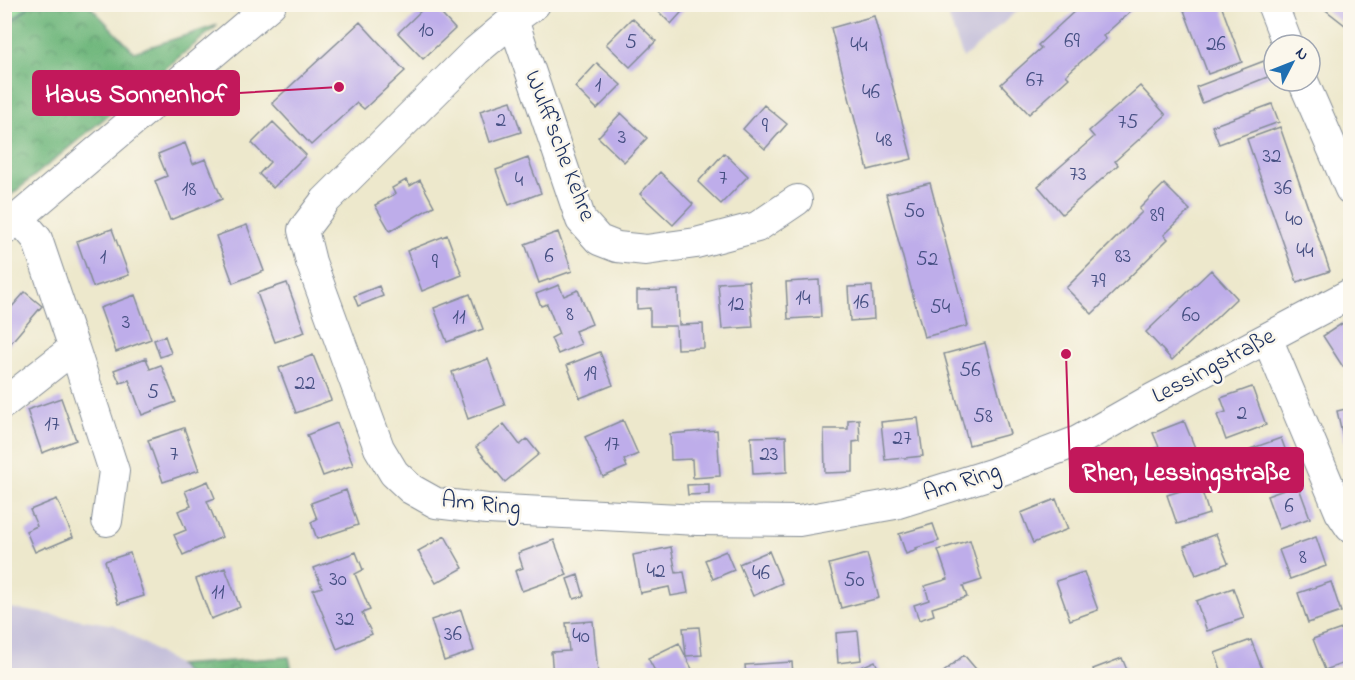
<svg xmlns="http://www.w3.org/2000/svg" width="1355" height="680" viewBox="0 0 1355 680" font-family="'Indie Flower',sans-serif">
	<defs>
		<pattern id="forest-crowns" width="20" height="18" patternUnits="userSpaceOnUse" patternTransform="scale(1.5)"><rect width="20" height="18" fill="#6fb77d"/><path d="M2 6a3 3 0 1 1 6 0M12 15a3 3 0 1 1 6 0" fill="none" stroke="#5a956a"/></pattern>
	</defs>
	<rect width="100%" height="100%" fill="#fbf7ec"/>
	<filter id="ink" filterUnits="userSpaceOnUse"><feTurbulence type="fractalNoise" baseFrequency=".0167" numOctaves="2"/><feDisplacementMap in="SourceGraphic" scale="12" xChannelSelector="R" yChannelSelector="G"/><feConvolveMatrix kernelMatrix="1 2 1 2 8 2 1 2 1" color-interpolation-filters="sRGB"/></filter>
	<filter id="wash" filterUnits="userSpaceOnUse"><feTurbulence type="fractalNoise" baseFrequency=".008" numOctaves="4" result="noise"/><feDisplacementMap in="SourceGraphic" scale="24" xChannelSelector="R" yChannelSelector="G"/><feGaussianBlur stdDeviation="1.35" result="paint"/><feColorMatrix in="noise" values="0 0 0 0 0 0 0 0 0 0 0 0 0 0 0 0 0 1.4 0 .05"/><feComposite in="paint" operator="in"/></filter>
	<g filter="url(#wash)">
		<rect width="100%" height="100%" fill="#ede8cc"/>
		<!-- industrial -->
		<path fill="#c5c0da" d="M944,4H1024V5L963,58Z
			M4,607L115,625L178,665L188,675H5Z"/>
		<!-- forest -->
		<path fill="url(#forest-crowns)" stroke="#45736e" stroke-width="1.5" d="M31,5H89L134,52L218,25L5,200V28Z
			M289,657L293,675H188L178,665Z"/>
		<!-- pitch -->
		<path fill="#8ad693" stroke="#528278" stroke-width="1.5" d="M5,4H29V5L5,26Z"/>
		<g id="blocks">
			<!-- building -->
			<path fill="#beadea" d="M428,4H432L455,29L423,59L398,33Z
				M464,4H476L470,11Z
				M655,4H689L671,24L653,6Z
				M1084,4H1128L1132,10L1103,36L1106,39L1066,75L1069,78L1029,114L1001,84L1041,48L1038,45L1078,8L1079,9Z
				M1318,4H1350V29Z
				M1182,5H1221L1242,62L1208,74Z
				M874,16L912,159L868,170L831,28Z
				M632,18L656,41L630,67L606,44Z
				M360,22L405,71L364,109L357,103L311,145L272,103Z
				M1264,61L1270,76L1202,103L1196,87Z
				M597,63L621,85L597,109L575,87Z
				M1140,86L1166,115L1115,161L1118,165L1062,214L1038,186L1094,137L1089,131Z
				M511,101L521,132L490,142L480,111Z
				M1272,104L1279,122L1219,144L1212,126Z
				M764,105L787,124L765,149L743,129Z
				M621,113L647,138L624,162L598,137Z
				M273,122L306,155L273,188L259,174L270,162L252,143Z
				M1280,127L1330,271L1297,282L1247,139Z
				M185,143L193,164L206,159L222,199L170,220L155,181L167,176L158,154Z
				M724,153L748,176L721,204L698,182Z
				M528,158L541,193L509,205L496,170Z
				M660,172L693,204L673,225L640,194Z
				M406,180L410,186L420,180L434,206L390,231L375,205L395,194L392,188Z
				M930,183L968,326L924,337L886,194Z
				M1164,184L1190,210L1164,235L1168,239L1092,314L1066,288L1142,212L1139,209Z
				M247,225L264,271L233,283L216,236Z
				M112,229L129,275L93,287L77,241Z
				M558,232L572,271L539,283L525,244Z
				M447,235L462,275L422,291L407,251Z
				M1211,270L1237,298L1172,360L1146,332Z
				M819,280L821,317L788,319L786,282Z
				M749,281L753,327L722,329L718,283Z
				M287,283L305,332L275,342L257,293Z
				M559,285L564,296L578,290L592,324L575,331L581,344L558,354L551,338L559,334L547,304L541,306L536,294Z
				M379,286L383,296L358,306L354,296Z
				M872,286L874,319L850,321L848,287Z
				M678,290L679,325L703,324L704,348L677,349L676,326H650V308L637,309V291Z
				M25,292L42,306L4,351V304L10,309Z
				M470,294L483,329L447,342L434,308Z
				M135,295L151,339L116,352L100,308Z
				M1349,319L1350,322V363L1343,367L1323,336Z
				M165,336L171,353L160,357L154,340Z
				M985,343L1010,434L969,445L944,354Z
				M600,352L613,385L580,398L567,365Z
				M313,355L331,400L296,413L279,368Z
				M146,358L150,369L161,365L176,402L142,415L129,380L120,383L114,370Z
				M488,359L505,405L468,419L452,372Z
				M1252,387L1266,425L1226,440L1217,415L1226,412L1221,398Z
				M61,398L76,440L42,453L27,410Z
				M1350,408V439L1344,441L1337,411Z
				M918,418L923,456L885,460L881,422Z
				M859,419L860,441L853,442V472L825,473L824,429H848V420Z
				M623,420L638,454L624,460L627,467L603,477L585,437Z
				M1184,421L1200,460L1158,477L1148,451L1159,447L1153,433Z
				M337,423L353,465L323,476L307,435Z
				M504,424L520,445L527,439L539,454L505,482L476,447Z
				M184,428L199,470L163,482L148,440Z
				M717,430L720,476L693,478L692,459L671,460L670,434Z
				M786,436L787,472L753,474L751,437Z
				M1281,438L1293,470L1262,481L1250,449Z
				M208,481L215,498L207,501L222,537L183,555L174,535L186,530L178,511L191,506L185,491Z
				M709,484V494L688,495L687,485Z
				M1200,485L1209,514L1177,524L1167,495Z
				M1298,485L1310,518L1279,529L1267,496Z
				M346,490L358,525L317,539L311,522L317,519L311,503Z
				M57,499L73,537L47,548L46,547L35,552L26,531L37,526L30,510Z
				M1056,499L1068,529L1033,543L1021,513Z
				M933,524L939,541L916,548L917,550L906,554L899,534Z
				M1216,534L1228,563L1196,575L1184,546Z
				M445,536L463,568L436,583L418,551Z
				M1316,537L1326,566L1290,579L1279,550Z
				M554,540L567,575L522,591L515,571L523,568L518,553Z
				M970,540L982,580L963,586L967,597L932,608L934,615L919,620L914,605L929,600L925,586L948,579L938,550Z
				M671,547L676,573L684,572L688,593L671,596L669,587L640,593L633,555Z
				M726,551L734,570L713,579L705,560Z
				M769,551L782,583L753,596L739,564Z
				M356,552L363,570L355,574L370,610L362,613L372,634L337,649L313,590L322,587L314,568Z
				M130,553L144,596L118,604L105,561Z
				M867,554L879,598L841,608L829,564Z
				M225,568L240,607L211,619L196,579Z
				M1084,572L1098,610L1070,620L1056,581Z
				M578,575L584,596L574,599L567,579Z
				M1331,582L1341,612L1308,623L1298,593Z
				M1233,588L1244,618L1207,631L1196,601Z
				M461,610L474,651L444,661L431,620Z
				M593,621L598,673L553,675L551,652L569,651L566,623Z
				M699,627L702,655L686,656L683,628Z
				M1347,627L1350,636V661L1325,670L1313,639Z
				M858,631L861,660L838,663L836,633Z
				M1251,640L1262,669L1244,675H1223L1215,653Z
				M679,643L695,675H645L655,671L648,658Z
				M964,655L981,675H940Z
				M1122,658L1129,675H1095L1093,669Z
				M875,661L881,675H843Z
				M792,662L793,675H746L745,665Z"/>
		</g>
	</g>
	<g filter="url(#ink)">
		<use href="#blocks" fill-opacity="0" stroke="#848c95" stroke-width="1.5"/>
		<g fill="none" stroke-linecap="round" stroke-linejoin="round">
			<defs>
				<path id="minor" d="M535,4L513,20L476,51L325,201L303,230L311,262L379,448L394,473L411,489L436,503L487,509L698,520L799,521L895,504L994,473L1078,441L1152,399L1350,294
					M1272,4L1288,45
					M513,20L581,220L599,240L617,247L646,250L696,243L757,227L797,200
					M1303,81L1350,189
					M19,218L37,239L74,348
					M4,230L271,4
					M1267,338L1340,512L1350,527
					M4,403L74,348L114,471L107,521"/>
			</defs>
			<!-- minor casing -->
			<use href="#minor" stroke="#848c95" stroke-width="32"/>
			<!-- minor -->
			<use href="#minor" stroke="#fff" stroke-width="30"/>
		</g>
	</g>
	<g text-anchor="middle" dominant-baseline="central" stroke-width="5" stroke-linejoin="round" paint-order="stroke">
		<!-- number labels -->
		<g font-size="21" fill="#444e81">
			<text x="426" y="31">10</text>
			<text x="1072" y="42">69</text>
			<text x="631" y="43">5</text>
			<text x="1216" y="45">26</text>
			<text x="859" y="46">44</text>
			<text x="1035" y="81">67</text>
			<text x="598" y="86">1</text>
			<text x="871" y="93">46</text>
			<text x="501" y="121">2</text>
			<text x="1128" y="123">75</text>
			<text x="765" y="127">9</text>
			<text x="622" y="138">3</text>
			<text x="884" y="141">48</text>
			<text x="1272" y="157">32</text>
			<text x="1078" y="175">73</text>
			<text x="723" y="179">7</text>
			<text x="519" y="181">4</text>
			<text x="1283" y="189">36</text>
			<text x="189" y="190">18</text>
			<text x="914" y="212">50</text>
			<text x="1157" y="216">89</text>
			<text x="1294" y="220">40</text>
			<text x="1305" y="252">44</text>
			<text x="549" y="257">6</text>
			<text x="1123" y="257">83</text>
			<text x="103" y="258">1</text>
			<text x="927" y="260">52</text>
			<text x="435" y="263">9</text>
			<text x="1098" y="282">79</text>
			<text x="803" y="299">14</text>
			<text x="861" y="303">16</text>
			<text x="736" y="305">12</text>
			<text x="940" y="308">54</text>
			<text x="570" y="315">8</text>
			<text x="1191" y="316">60</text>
			<text x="459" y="318">11</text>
			<text x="126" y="323">3</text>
			<text x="970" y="371">56</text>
			<text x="590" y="375">19</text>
			<text x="305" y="384">22</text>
			<text x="153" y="393">5</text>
			<text x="1242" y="414">2</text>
			<text x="983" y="417">58</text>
			<text x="52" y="425">17</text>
			<text x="902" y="439">27</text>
			<text x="612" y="445">17</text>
			<text x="174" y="455">7</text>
			<text x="769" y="455">23</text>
			<text x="1289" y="507">6</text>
			<text x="1303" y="558">8</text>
			<text x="656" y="572">42</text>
			<text x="761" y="574">46</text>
			<text x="338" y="580">30</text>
			<text x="854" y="581">50</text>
			<text x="218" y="593">11</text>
			<text x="345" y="620">32</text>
			<text x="453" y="635">36</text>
			<text x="581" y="637">40</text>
		</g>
		<!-- street labels -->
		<g font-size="24" fill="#1b2f5e" stroke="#fbf7ec">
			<text transform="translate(559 146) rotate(69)">Wulff'sche Kehre</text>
			<text transform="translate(1214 367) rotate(-28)">Lessingstraße</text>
			<text transform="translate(962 483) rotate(-18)">Am Ring</text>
			<text transform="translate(481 505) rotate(6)">Am Ring</text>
		</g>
	</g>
	<!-- callouts -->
	<path fill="none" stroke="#c2185b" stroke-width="2" d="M339 87L239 93M1066 354L1070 470"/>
	<g fill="#c2185b" stroke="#fbf7ec" stroke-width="2">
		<circle cx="339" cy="87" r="6"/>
		<circle cx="1066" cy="354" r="6"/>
	</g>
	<g fill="#c2185b" stroke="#c2185b" stroke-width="2">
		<rect x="33" y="71" width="206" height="44" rx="6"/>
		<rect x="1070" y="448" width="233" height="44" rx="6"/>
	</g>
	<g font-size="26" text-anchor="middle" font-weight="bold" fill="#fff">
		<text x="136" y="102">Haus Sonnenhof</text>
		<text x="1186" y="480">Rhen, Lessingstraße</text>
	</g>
	<!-- margin -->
	<rect width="1355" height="680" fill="none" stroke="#fbf7ec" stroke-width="24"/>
	<!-- north arrow -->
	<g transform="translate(1292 63) rotate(48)"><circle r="28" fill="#fbf7ec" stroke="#a1a7b3" stroke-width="1.5"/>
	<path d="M0-4.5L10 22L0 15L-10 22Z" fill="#1f6fb2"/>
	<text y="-9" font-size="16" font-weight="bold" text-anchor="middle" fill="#1b2f5e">N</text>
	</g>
</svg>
